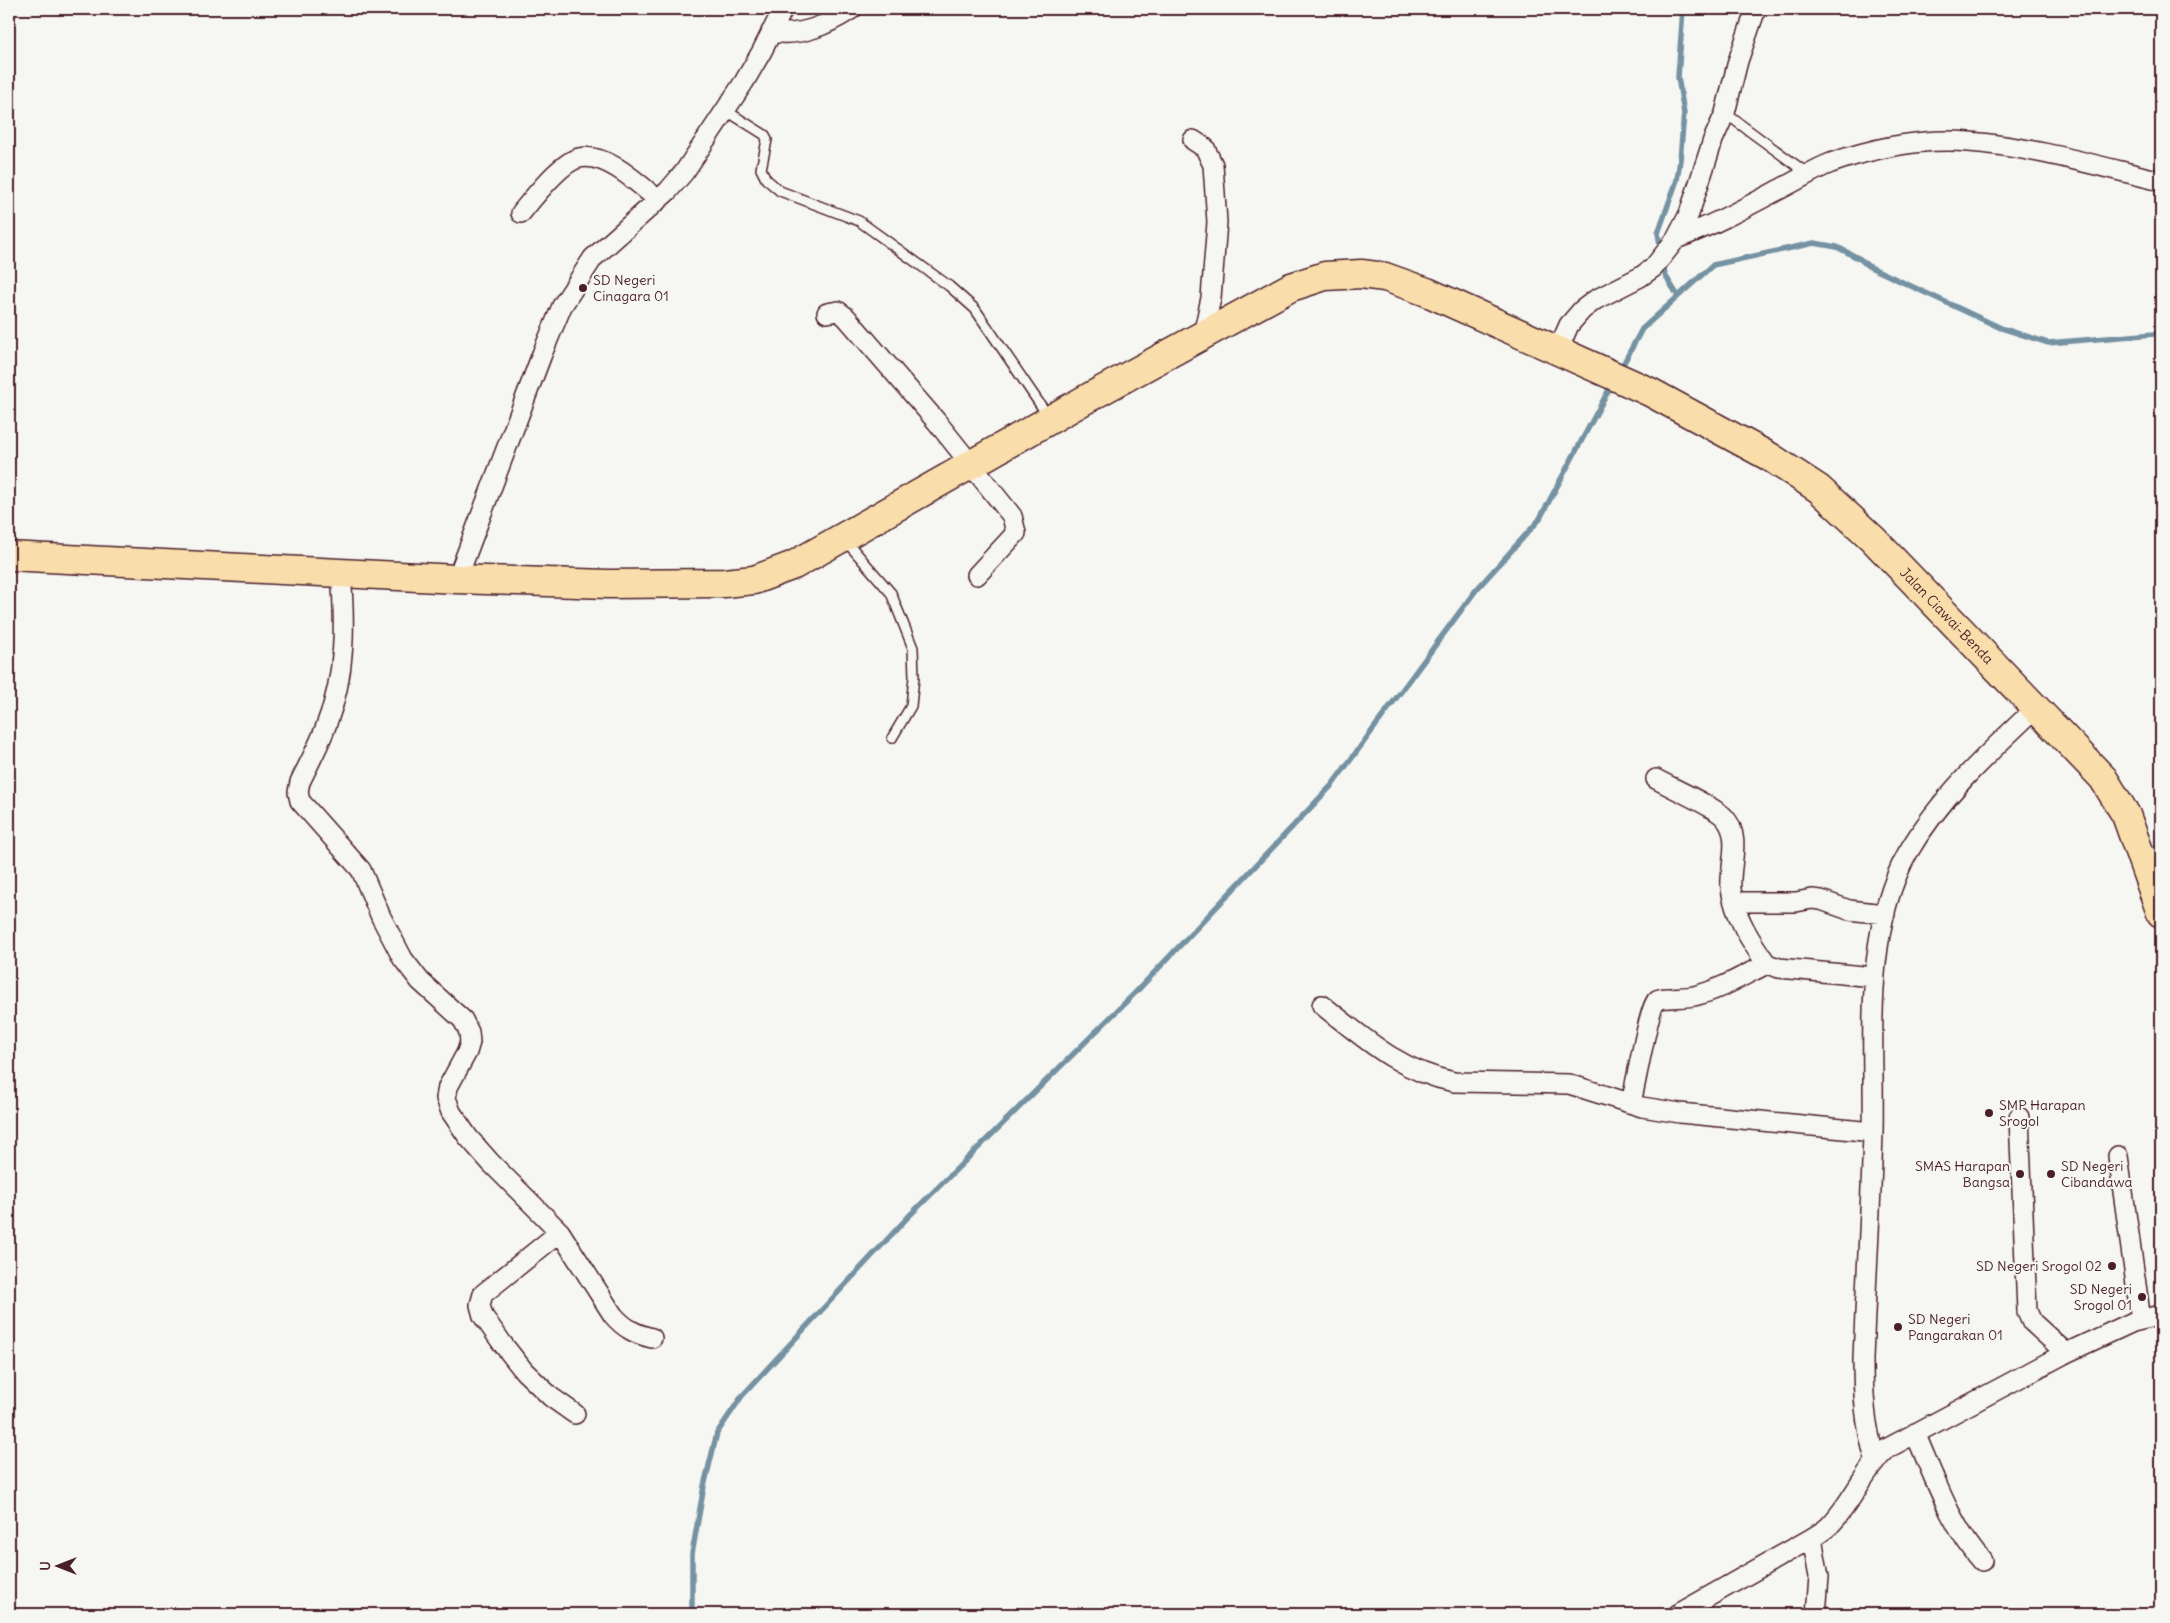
<svg xmlns="http://www.w3.org/2000/svg" width="2170" height="1623" viewBox="0 0 2170 1623" font-family="Delius,sans-serif">
	<rect width="100%" height="100%" fill="#f6f6f2"/>
	<filter id="ink" filterUnits="userSpaceOnUse"><feTurbulence type="fractalNoise" baseFrequency=".02" numOctaves="2"/><feDisplacementMap in="SourceGraphic" scale="10" xChannelSelector="R" yChannelSelector="G"/><feConvolveMatrix kernelMatrix="1 2 1 2 8 2 1 2 1" color-interpolation-filters="sRGB"/></filter>
	<g filter="url(#ink)">
		<g fill="none" stroke-linecap="round" stroke-linejoin="round">
			<!-- stream -->
			<path stroke="#7592a2" stroke-width="5.5" d="M1661,250L1658,233L1677,180L1680,160L1684,113L1678,77L1683,9
				M1663,264L1665,275L1678,296
				M1620,370L1642,329L1713,265L1814,243L1837,247L1860,259L1868,266L2001,328L2048,343L2155,334L2161,329
				M692,1614V1554L704,1486L717,1433L742,1396L908,1217L1135,993L1332,785L1476,590L1539,520L1613,382"/>
			<defs>
				<path id="service" d="M725,110L765,135L767,140L761,169L766,179L780,191L859,221L949,286L975,309L1048,416
					M1725,113L1808,174
					M845,540L891,593L913,648L914,677L911,706L892,738"/>
				<path id="minor" d="M771,32C802,37 827,25 852,9
					M1193,140L1205,148L1213,165L1217,222L1211,298L1203,335
					M521,213C533,198 561,162 579,158C606,152 639,184 658,200
					M1676,239C1714,225 1748,206 1784,187C1800,179 1815,169 1831,163C1874,148 1924,138 1969,142C2034,147 2098,166 2161,181
					M827,313L838,311L846,317L937,422L1012,516L1016,533L977,575
					M1558,350L1569,325L1582,310L1595,300L1640,277L1653,268L1676,239L1689,214L1713,140L1725,113L1738,61L1756,9
					M341,572C345,623 346,674 327,723C320,744 309,763 300,782L298,792L300,801L361,870L381,917L403,959L420,981L463,1020L469,1032L470,1042L467,1052L448,1087L446,1098L451,1112L468,1137L491,1163L560,1232L613,1315C624,1328 635,1334 652,1338
					M457,579L542,354L562,306L593,258L668,191L685,171L744,82L762,51L783,9
					M1656,779C1670,787 1717,808 1725,818C1742,838 1729,865 1731,889C1735,917 1751,942 1767,964
					M2145,864L2161,854
					M1735,902H1796L1812,899L1821,900L1849,910L1885,914
					M1322,1005C1364,1038 1399,1071 1454,1082L1569,1084L1642,1107L1680,1113L1873,1132
					M1631,1103C1635,1088 1649,1006 1657,1000C1661,997 1687,998 1694,996C1720,990 1744,975 1767,964L1779,968L1874,977
					M2019,1117L2027,1311L2032,1322L2066,1353
					M2118,1156L2141,1320
					M560,1232L483,1294L480,1305L483,1316L502,1343L524,1371L551,1397L575,1414
					M1915,1433C1934,1476 1950,1525 1982,1561
					M1875,1459C1865,1424 1863,1395 1863,1359C1866,1283 1871,1208 1873,1132C1875,1042 1862,937 1907,854C1940,797 1989,752 2037,707
					M1812,1538L1819,1577L1816,1614
					M1678,1614L1812,1538C1818,1534 1826,1530 1831,1524C1853,1501 1864,1470 1888,1448L2066,1353L2133,1322L2161,1315"/>
				<g id="trunk">
					<path id="s1" d="M9,556L457,579L608,584L724,583L754,580L794,565L1088,398L1291,287L1325,276L1361,274L1385,277L1427,292L1650,392L1770,457L1819,489L1873,539L2103,778L2126,815L2161,913"/>
				</g>
			</defs>
			<!-- service casing -->
			<use href="#service" stroke="#4a1f2b" stroke-width="12"/>
			<!-- minor casing -->
			<use href="#minor" stroke="#4a1f2b" stroke-width="22"/>
			<!-- trunk casing -->
			<use href="#trunk" stroke="#4a1f2b" stroke-width="31"/>
			<!-- service -->
			<use href="#service" stroke="#f6f6f2" stroke-width="9"/>
			<!-- minor -->
			<use href="#minor" stroke="#f6f6f2" stroke-width="19"/>
			<!-- trunk -->
			<use href="#trunk" stroke="#f9deab" stroke-width="28"/>
		</g>
	</g>
	<!-- markers -->
	<g fill="#4a1f2b" stroke="#f6f6f2" stroke-width="2">
		<circle cx="583" cy="288" r="5"/>
		<circle cx="1989" cy="1113" r="5"/>
		<circle cx="2020" cy="1174" r="5"/>
		<circle cx="2051" cy="1174" r="5"/>
		<circle cx="2112" cy="1266" r="5"/>
		<circle cx="2142" cy="1297" r="5"/>
		<circle cx="1898" cy="1327" r="5"/>
	</g>
	<g text-anchor="middle" dominant-baseline="central" stroke-width="4" stroke-linejoin="round" paint-order="stroke">
		<!-- poi labels -->
		<g font-size="14" fill="#4a1f2b" stroke="#f6f6f2" text-anchor="start">
			<text x="593" y="280">SD Negeri<tspan x="593" dy="16">Cinagara 01</tspan></text>
			<text x="1999" y="1105">SMP Harapan<tspan x="1999" dy="16">Srogol</tspan></text>
			<text x="2010" y="1166" text-anchor="end">SMAS Harapan<tspan x="2010" dy="16">Bangsa</tspan></text>
			<text x="2061" y="1166">SD Negeri<tspan x="2061" dy="16">Cibandawa</tspan></text>
			<text x="2102" y="1266" text-anchor="end">SD Negeri Srogol 02</text>
			<text x="2132" y="1289" text-anchor="end">SD Negeri<tspan x="2132" dy="16">Srogol 01</tspan></text>
			<text x="1908" y="1319">SD Negeri<tspan x="1908" dy="16">Pangarakan 01</tspan></text>
		</g>
		<!-- street labels -->
		<g font-size="14" fill="#4a1f2b" stroke="#f6f6f2">
			<text stroke="none"><textPath href="#s1" startOffset="2118">Jalan Ciawai-Benda</textPath></text>
		</g>
	</g>
	<!-- margin -->
	<rect width="2170" height="1623" fill="none" stroke="#f6f6f2" stroke-width="30"/>
	<rect x="15" y="15" width="2140" height="1593" fill="none" stroke="#4a1f2b" stroke-width="2" filter="url(#ink)"/>
	<!-- north arrow -->
	<g transform="translate(58 1566) rotate(270)" stroke="#f6f6f2" stroke-width="4" paint-order="stroke">
	<path d="M0-4L9 19L0 12L-9 19Z" fill="#4a1f2b"/>
	<text y="-8" font-size="14" font-weight="bold" text-anchor="middle" fill="#4a1f2b">U</text>
	</g>
</svg>
